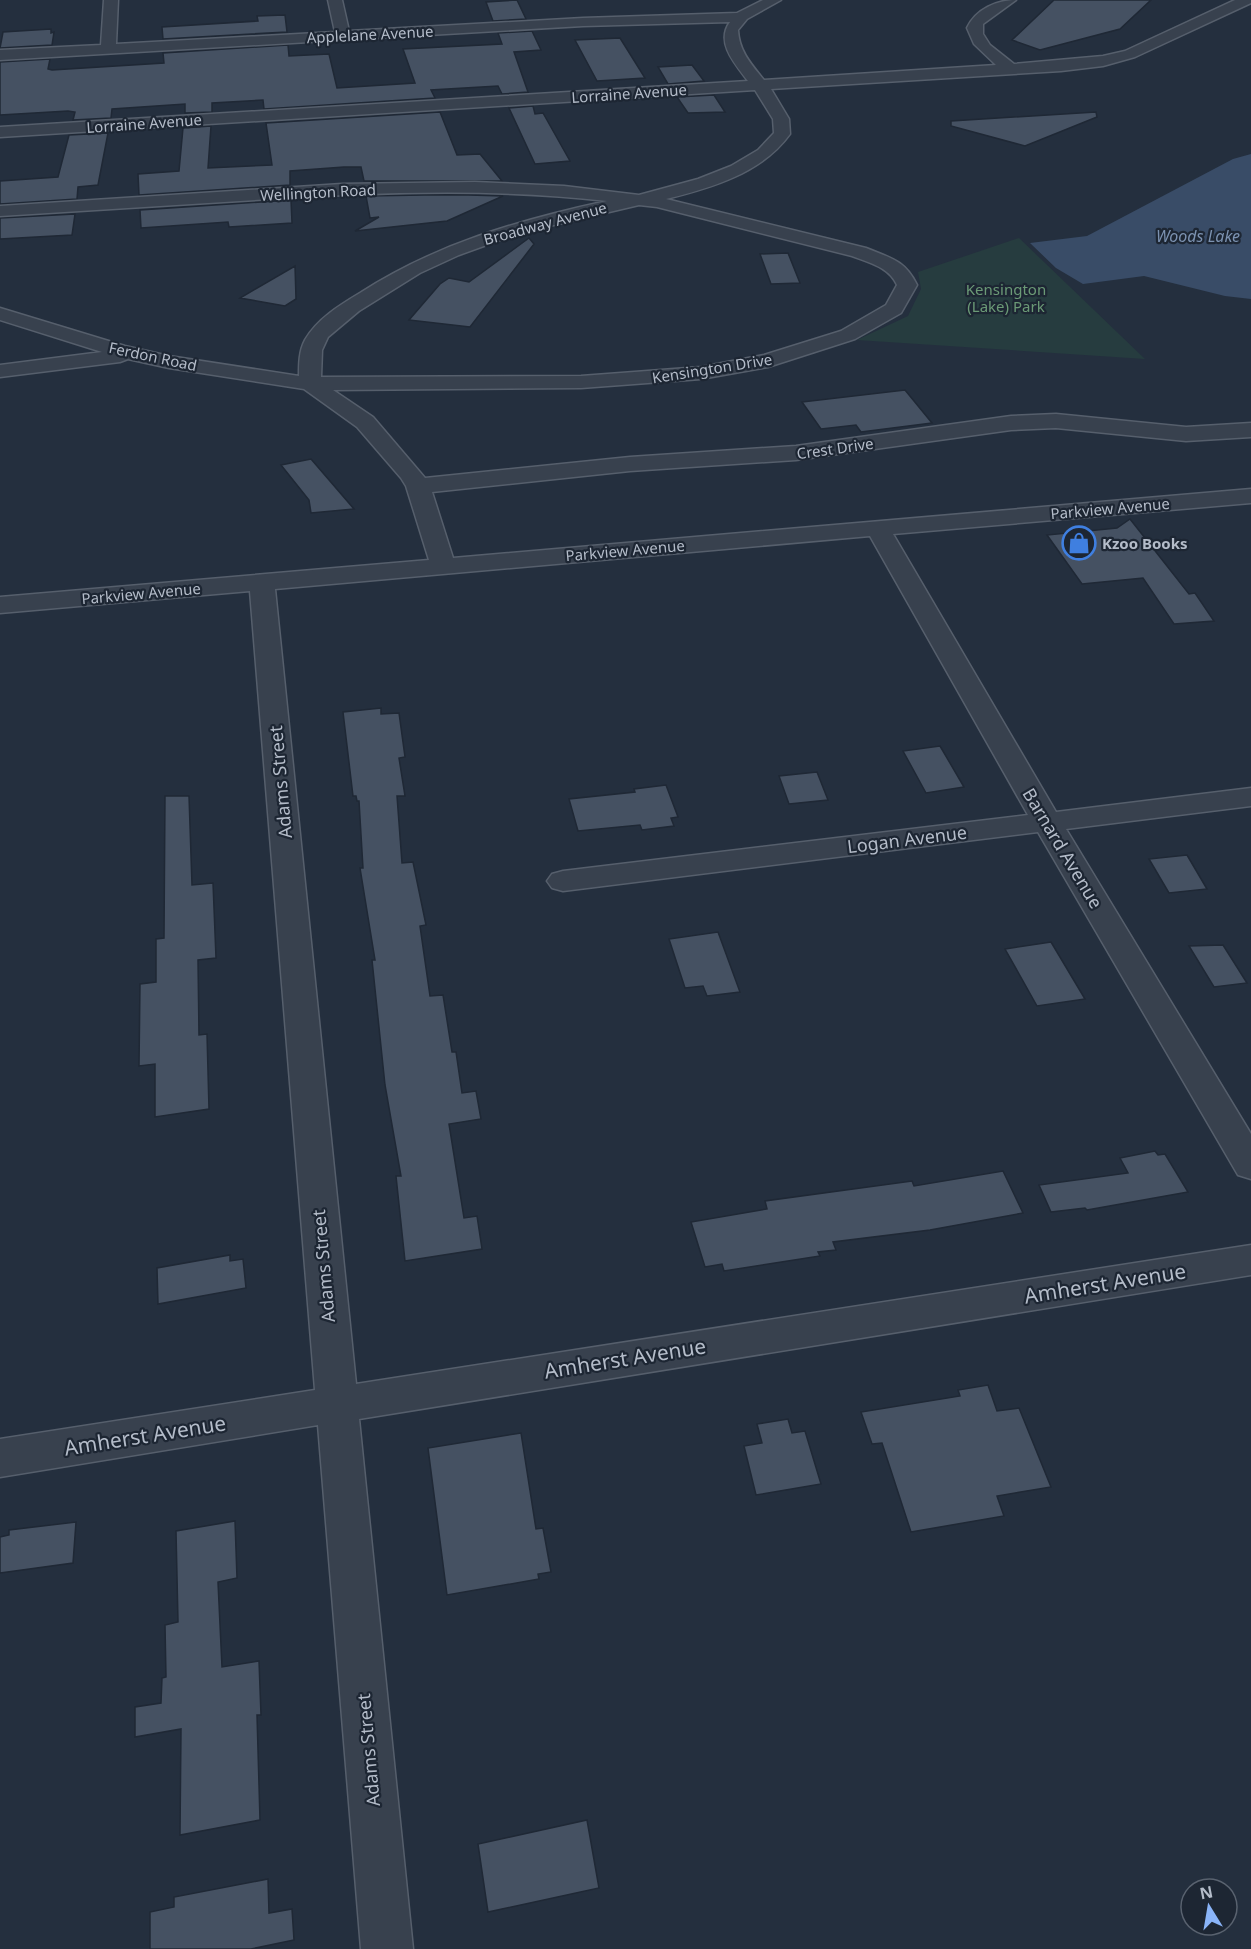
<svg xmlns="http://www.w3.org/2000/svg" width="1251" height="1949" viewBox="0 0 1251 1949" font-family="'Noto Sans',sans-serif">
	<rect width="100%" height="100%" fill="#242f3e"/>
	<!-- green -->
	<path fill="#263c3f" d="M1019,238L1145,359L857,340L908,316L921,289L918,272Z"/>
	<!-- water -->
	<path fill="#394c67" d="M1251,154V299L1225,296L1144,276L1083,284L1056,268L1030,243L1087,236L1233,159Z"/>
	<!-- building -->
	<path fill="#455162" stroke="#1f2835" stroke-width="1.5" d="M517,0L526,19L493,21L486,2Z
		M1054,0H1151L1120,29L1040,50L1012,40Z
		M285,15L287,32L163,39L162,27L258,21L257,16Z
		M51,29V33L54,32L52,45L0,48L3,32Z
		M532,31L541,50L514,52L528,92L502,94L498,86L431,90L435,98L264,109L263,100L212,103V112L185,113V104L112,109L111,118L73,120L75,112L68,111L0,115V62L50,59L48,69L52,70L164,63L163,53L288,45L289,56L329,54L337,88L415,83L403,49L502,44L498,33Z
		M620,38L645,78L597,81L575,40Z
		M692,65L704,81L668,84L658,67Z
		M714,95L725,112L688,113L677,97Z
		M533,106L535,114L543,113L570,161L535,164L509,108Z
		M440,112L457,155L480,154L502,181H364L361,167H344L290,171V185L139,195L138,174L179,171L183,128L211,126L208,168L272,165L266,123Z
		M1096,112L1097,117L1025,146L951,126V121Z
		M108,133L98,185L78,187L77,199L0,204V181L58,177L69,135Z
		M424,195H469L503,196L447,221L355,231L379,217L370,218L366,196Z
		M291,200L292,223L229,227L228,222L141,228L140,210Z
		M75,214L72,235L0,239V218Z
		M529,238L534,244L470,327L409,320L440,284L449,278L469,282Z
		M788,253L800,283L771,284L760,254Z
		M295,266L296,299L285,306L240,298Z
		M905,390L932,423L861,432L856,425L821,429L802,402Z
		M311,459L354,509L311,513L309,500L281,465Z
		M1130,519L1189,594L1195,593L1214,621L1174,624L1143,578L1082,584L1047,535L1117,528Z
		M381,708V714L399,713L405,757L399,758L405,796H397L402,863L413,862L426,925L420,926L430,996L443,995L452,1052H456L462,1093L476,1091L481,1119L449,1124L464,1218L477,1216L482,1249L405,1261L396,1176H401L385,1085L372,960H375L360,868H363L359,801H357L356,796H353L343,712Z
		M940,746L964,787L926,793L903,751Z
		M817,772L828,800L789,804L779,776Z
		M666,785L678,817L671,818L674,826L642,830L640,825L578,831L569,799L635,792L634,789Z
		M165,796H189L192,885L213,883L216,958L198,960L199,1035L207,1034L209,1109L155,1117V1064L139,1066L140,984L156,982V939L164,938Z
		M1187,855L1207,889L1169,893L1149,859Z
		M718,932L740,992L707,996L703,986L685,988L669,939Z
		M1051,942L1085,999L1037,1006L1005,949Z
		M1223,945L1247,983L1214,987L1189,946Z
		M1155,1151L1158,1155L1165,1154L1188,1192L1087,1210L1085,1208L1051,1212L1039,1185L1128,1173L1120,1158Z
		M1003,1171L1023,1213L930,1230L833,1242L836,1250L818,1252L820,1256L724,1271L722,1264L705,1267L691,1222L767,1209L765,1201L912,1181L914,1186Z
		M230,1255V1261L243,1259L246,1288L158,1304L157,1268Z
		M988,1385L997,1411L1019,1408L1051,1487L997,1496L1004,1516L911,1532L882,1443L872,1444L861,1412L960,1396L958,1390Z
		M788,1419L792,1433L805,1431L821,1484L756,1495L744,1446L762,1443L757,1424Z
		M521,1433L536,1529L543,1528L551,1572L538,1574L539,1579L447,1595L428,1448Z
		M235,1521L237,1578L218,1582L222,1667L259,1661L261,1715H257L260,1820L180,1835L181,1729L135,1737V1707L161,1703L162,1678L166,1677L165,1625L178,1622L176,1531Z
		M76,1522L73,1563L0,1573V1537L9,1535V1530Z
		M587,1820L599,1888L488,1912L478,1844Z
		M268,1879L269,1913L292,1909L294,1940L251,1949H150V1912L174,1907V1897Z"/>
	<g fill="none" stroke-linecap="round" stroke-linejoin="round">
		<defs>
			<path id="minor" d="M104,0H118L116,44L335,32L328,0H342L349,31L583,18L737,13L763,0H781L747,19L738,30C739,51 751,64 764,80L996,65L974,44L967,28C976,9 997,0 1016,0L983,24V34L990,45L1014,64L1103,56L1125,51L1235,0H1251V3L1135,57L1103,66L1061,71L771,89L789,119L790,134C762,173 711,188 666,199L866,248C890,258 905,260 917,285L901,313L855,339L768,367L701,379L581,388L333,390L373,417L425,478L630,457L796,446L1011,416L1056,414L1186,427L1251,423V437L1186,441L1056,428L1011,430L796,460L630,471L432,492L453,558L1251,489V503L893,534L1056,812L1251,788V806L1066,829L1251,1134V1179L1238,1175L1038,832L563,891L552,888L547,881L552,874L563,871L1028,815L870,536L275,589L356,1384L1251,1245V1275L359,1419L413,1949H361L318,1425L0,1477V1439L315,1390L250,591L0,613V597L429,560L406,486L401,478L357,427L304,389L169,368L128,359L120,362L0,377V365L102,352L0,320V308L125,346L169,356L299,376C299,364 299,351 305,340C317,319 340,305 360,293C436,244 519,220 607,201C485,187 362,193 240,201C160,206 80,211 0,216V206L342,184L475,182L564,186L639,195L698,179L731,166L758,150L774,133L773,119L755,90L0,137V127L748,81C735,64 715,42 730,22L583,26L0,60V50L101,45ZM639,205L657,207L852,256C870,263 889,267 897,285L886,305L841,331L764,355L701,367L581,376L321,377L322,350L328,337L359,311L420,273L459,255L520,233Z"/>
		</defs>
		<!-- minor casing -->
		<use href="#minor" stroke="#565f6c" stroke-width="3"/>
		<!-- minor -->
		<use href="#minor" fill="#38414e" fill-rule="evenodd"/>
	</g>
	<!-- icons -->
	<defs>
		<symbol id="shop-ring" viewBox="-11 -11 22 22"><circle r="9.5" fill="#1d2633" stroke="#3f7fe0" stroke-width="1.5"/><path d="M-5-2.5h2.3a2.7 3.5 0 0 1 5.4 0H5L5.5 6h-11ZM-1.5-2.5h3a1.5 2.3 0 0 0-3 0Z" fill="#3f7fe0"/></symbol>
	</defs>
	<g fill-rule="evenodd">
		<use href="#shop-ring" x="1060" y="524" width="38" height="38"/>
	</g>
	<g text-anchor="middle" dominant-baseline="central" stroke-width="4.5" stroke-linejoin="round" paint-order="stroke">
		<!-- far-street labels -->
		<g font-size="15" fill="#b4bcc9" stroke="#1d2633">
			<text transform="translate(370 34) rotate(-3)">Applelane Avenue</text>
			<text transform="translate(629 93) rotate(-4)">Lorraine Avenue</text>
			<text transform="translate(144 123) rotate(-4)">Lorraine Avenue</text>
			<text transform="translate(318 192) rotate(-3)">Wellington Road</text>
			<text transform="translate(545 223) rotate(-15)">Broadway Avenue</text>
			<text transform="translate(153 356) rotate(12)">Ferdon Road</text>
			<text transform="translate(712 368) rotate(-9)">Kensington Drive</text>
			<text transform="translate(835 448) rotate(-8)">Crest Drive</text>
			<text transform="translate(1110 508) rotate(-5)">Parkview Avenue</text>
			<text transform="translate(625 550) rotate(-5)">Parkview Avenue</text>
			<text transform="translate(141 593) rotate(-5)">Parkview Avenue</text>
		</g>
		<!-- far-park labels -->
		<g font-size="15" fill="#6b9a76" stroke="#1d2633">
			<text x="1006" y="289">Kensington<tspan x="1006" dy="17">(Lake) Park</tspan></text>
		</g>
		<!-- far-poi labels -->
		<g font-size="15" font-weight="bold" fill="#b4bcc9" stroke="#1d2633" text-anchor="start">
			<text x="1102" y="543">Kzoo Books</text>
		</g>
		<!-- far-water labels -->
		<g font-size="16" font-style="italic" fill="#7c92b1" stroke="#1d2633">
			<text x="1198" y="236">Woods Lake</text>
		</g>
		<!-- street labels -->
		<g font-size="18" fill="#b4bcc9" stroke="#1d2633">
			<text transform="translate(280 782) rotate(-95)">Adams Street</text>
			<text transform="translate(907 839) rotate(-7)">Logan Avenue</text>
			<text transform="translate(1063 848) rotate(59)">Barnard Avenue</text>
			<text transform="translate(323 1266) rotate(-95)">Adams Street</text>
			<text transform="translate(368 1750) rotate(-95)">Adams Street</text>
		</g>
		<!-- near-street labels -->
		<g font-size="21" fill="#b4bcc9" stroke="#1d2633">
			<text transform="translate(1105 1283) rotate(-9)">Amherst Avenue</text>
			<text transform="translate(625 1358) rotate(-9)">Amherst Avenue</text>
			<text transform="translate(145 1435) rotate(-9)">Amherst Avenue</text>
		</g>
	</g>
	<!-- north arrow -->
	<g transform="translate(1209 1907) rotate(349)"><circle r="28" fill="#1d2633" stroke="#59626f" stroke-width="1.5"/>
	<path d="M0-4.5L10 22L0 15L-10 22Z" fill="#8ab4f8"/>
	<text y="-9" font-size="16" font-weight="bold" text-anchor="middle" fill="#b4bcc9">N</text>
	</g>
</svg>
